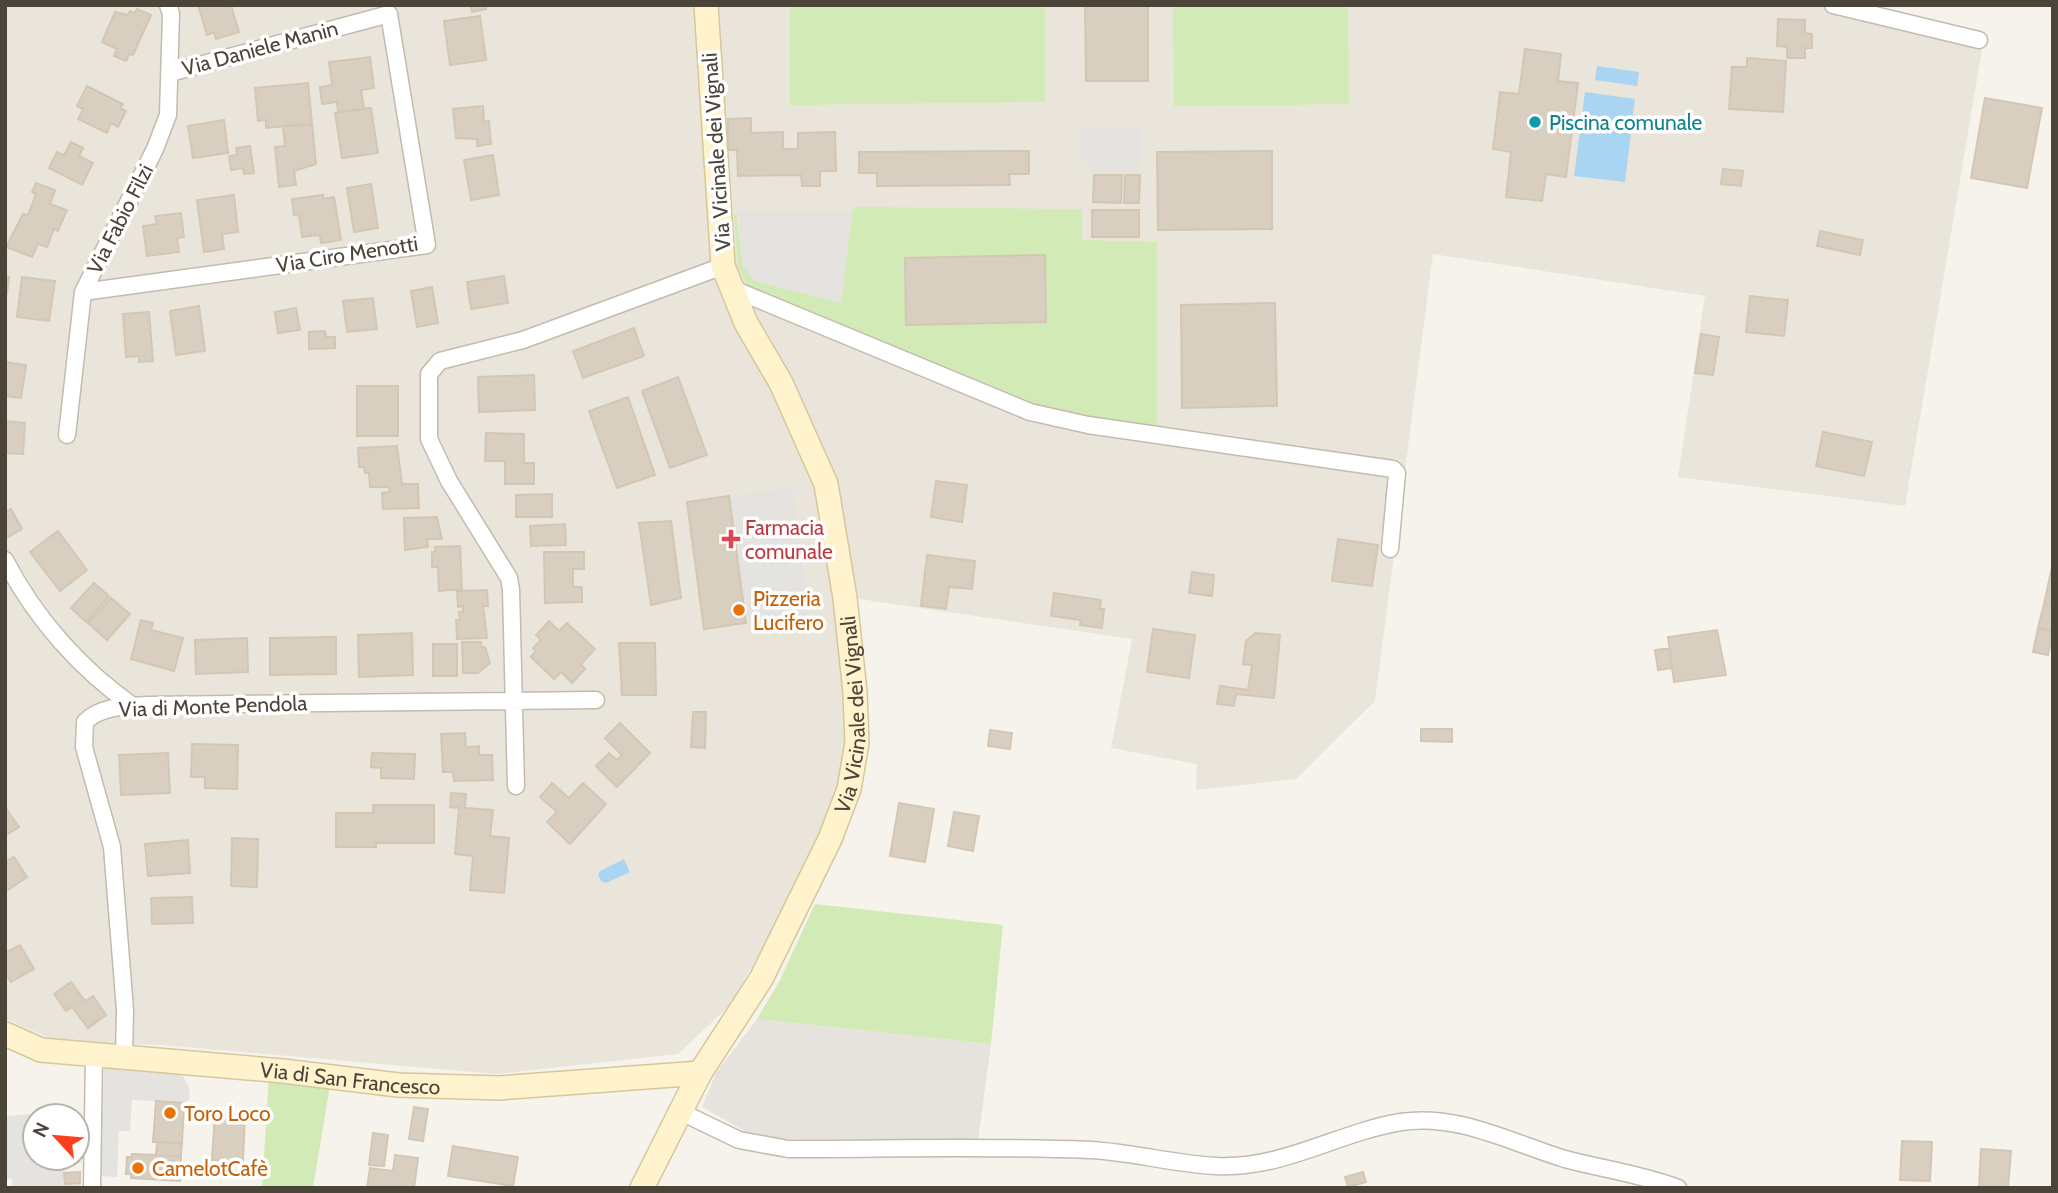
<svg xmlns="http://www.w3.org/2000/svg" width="2058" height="1193" viewBox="0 0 2058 1193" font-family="Cabin,sans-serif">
	<rect width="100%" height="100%" fill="#f6f3ec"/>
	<!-- residential -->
	<path fill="#eae5da" d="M5,5H1873L1870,16L1983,44L1905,506L1678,477L1705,296L1433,254L1375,701L1296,779L1196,790L1197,764L1111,748L1132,639L859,599L837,601L849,717L844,779L790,900L730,1005L678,1054L496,1074L162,1045L81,1043L52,1039L5,1019Z"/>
	<!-- industrial -->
	<path fill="#e6e2dd" d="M757,1019L991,1044L978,1141L778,1139L748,1133L702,1107L716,1073Z"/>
	<!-- green -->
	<path fill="#d2eab5" d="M790,5H1045V102L790,105Z
		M1173,5H1348L1349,104L1174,106Z
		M853,207L1082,209V240L1157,242V430L1023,403L751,293L738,267L734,216L736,213L743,266L841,303Z
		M815,904L1003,925L991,1044L757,1019L779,982Z
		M269,1076L330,1085L313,1188H262Z"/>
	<!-- parking -->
	<path fill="#e5e3e0" d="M1141,127L1140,174H1093L1092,167L1078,152L1080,129Z
		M738,212H852L841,303L754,281L743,266Z
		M793,488L810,615L746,623L729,496Z
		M104,1066L176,1072L183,1076L189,1087L190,1099L184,1103L132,1100L130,1131H119L117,1177L100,1176Z
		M72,1111L78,1115L79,1148L77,1116H35V1158H65V1184L80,1183L81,1188H13L12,1179H5V1116Z"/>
	<!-- water -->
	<path fill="#a9d4f2" d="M1597,66L1639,72L1637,86L1595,80Z
		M1585,92L1635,99L1625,182L1574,176Z
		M624,859L630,872L606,883L602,882L598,875L600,871Z"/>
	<!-- building -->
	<path fill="#d8cfc1" stroke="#d3c7b4" stroke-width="2" d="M198,5H231L239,32L216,39L214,32L207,35Z
		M471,5H485L486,9L472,12Z
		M1085,5H1148V81H1086Z
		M137,9L151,15L133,55L129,54L126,61L114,56L117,49L102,42L115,12L128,15L130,11L135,13Z
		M480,16L486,60L450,65L444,21Z
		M1778,19L1805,20V33L1812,34V48H1805V58H1787V47L1777,46Z
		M1525,49L1561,54L1558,81L1578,83L1566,177L1546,174L1542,201L1506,197L1511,152L1493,149L1500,92L1519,94Z
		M370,57L374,88L361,90L364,109L338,112L337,102L322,104L320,87L332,85L329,62Z
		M1747,58L1786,61L1783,112L1729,109L1732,67H1747Z
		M308,83L312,124L266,128V120L258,121L255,88Z
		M87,86L123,104L120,108L126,111L118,127L111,123L107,133L78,119L83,109L77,106Z
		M1985,98L2042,108L2027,188L1971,178Z
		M483,106L484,122L489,121L491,144L477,146V139L456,138L453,109Z
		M371,108L378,153L342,158L335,113Z
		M751,118V133L783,132V149H798V133L835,132L836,171H820V186H802L801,175L738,176L737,150H728V119Z
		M224,120L228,153L193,158L188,126Z
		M312,124L316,164L294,171L296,185L279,187L275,147L285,146L283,126Z
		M71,142L83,148L79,156L93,163L82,185L49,168L57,152L64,155Z
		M250,146L254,173L244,174L243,168L231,170L229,156L237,155L236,148Z
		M1029,151V174H1009L1010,185L877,186V173H859V152Z
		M1272,151V229L1158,230L1157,152Z
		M493,155L499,195L471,200L464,160Z
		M1723,169L1743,171L1741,186L1721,184Z
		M1094,175H1122L1121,203L1093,202Z
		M1125,175H1140L1139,203H1124Z
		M36,183L55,190L50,204L67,210L58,231L54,229L47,247L38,244L32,257L6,247L23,214L28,215L36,194L32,192Z
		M371,184L378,228L354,232L347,188Z
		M234,195L238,232L222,234L224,249L204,252L197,200Z
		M323,195V199L334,197L341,240L321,243L320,235L302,237L299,214L294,215L292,199Z
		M1092,210H1139V237H1092Z
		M181,213L184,237L177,238L179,252L147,256L143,226L157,224L155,216Z
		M1820,231L1863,240L1860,255L1817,246Z
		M1045,255L1046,322L906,325L905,258Z
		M5,276L9,277L7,294H5Z
		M504,276L508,303L471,309L467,282Z
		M22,277L55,281L49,321L17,317Z
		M432,287L438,323L417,327L411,291Z
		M1750,296L1788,300L1784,336L1746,332Z
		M373,298L377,329L347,332L343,301Z
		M1275,303L1277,406L1182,408L1181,305Z
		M199,306L205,351L176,355L170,311Z
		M296,308L300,330L278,333L275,312Z
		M149,312L153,361L139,362V356L126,357L123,314Z
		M634,328L644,356L583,378L573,351Z
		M325,331L326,337H335V348L309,349V332Z
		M1701,334L1719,337L1713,375L1695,373Z
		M5,362L26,365L21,398L5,396Z
		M534,375L535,410L479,412L478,377Z
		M678,377L707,455L670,468L642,391Z
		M357,386H398V436H357Z
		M628,397L655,475L617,488L589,411Z
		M5,421L25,423L23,454L5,453Z
		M1823,432L1872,442L1864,476L1816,466Z
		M486,433L524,434V463H534V484H505V461H485Z
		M397,446L402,484H418L419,508L383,509L382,493L390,492L389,487H370L369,473H365L364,467H359L358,448Z
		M936,481L967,485L962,522L931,517Z
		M552,494V517H516V495Z
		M729,496L746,623L704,629L687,502Z
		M11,509L22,529L5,539V513Z
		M437,517L442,539H427L428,547L405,550L404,518Z
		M671,521L681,598L651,605L639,523Z
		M565,524L566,545L531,546L530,526Z
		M58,531L87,570L60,591L30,552Z
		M1338,539L1378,545L1372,586L1332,581Z
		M460,546L462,589L439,591L438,567H432V552H435V547Z
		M544,552H584V569H573V587H582V602L545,603Z
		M927,555L975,561L972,589L949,587L946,609L921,606Z
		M2052,567H2053V606L2044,604Z
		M1192,572L1214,575L1212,596L1189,593Z
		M94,583L109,596L86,622L71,608Z
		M487,590L488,606H483L487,638L457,639L456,620H460L459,612H463V606L458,607L457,591Z
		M1054,593L1101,600L1100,609H1104L1102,628L1080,625L1081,620L1051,616Z
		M111,598L130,614L107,640L88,623Z
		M2044,604L2053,606V631L2038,628Z
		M141,620L153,623L151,630L183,638L174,671L131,659Z
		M549,621L559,631L567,623L595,649L581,664L585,669L572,683L561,672L554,679L531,657L536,651L533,648L541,640L536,635Z
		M2038,628L2053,631L2048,655L2033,652Z
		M1153,629L1195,635L1189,678L1147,672Z
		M1717,630L1726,675L1674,682L1668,637Z
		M412,633L413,675L359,677L358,635Z
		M1255,633L1280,635L1274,698L1236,694L1234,706L1217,704L1220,686L1248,690L1252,665L1243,664L1246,641Z
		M336,637V674L270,675V638Z
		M247,638L248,672L196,674L195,640Z
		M462,642H481V647H485L490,663L478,673H463Z
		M619,643H655L656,695H622Z
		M433,644H457V676H433Z
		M1670,648L1672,668L1658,670L1655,650Z
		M693,712H706L705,748L691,747Z
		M620,723L650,753L617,787L596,766L609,753L617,760L622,755L605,738Z
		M1421,729H1452V742L1421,741Z
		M990,730L1012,733L1010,749L988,746Z
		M465,733L466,747L479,746V755H492L493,780L454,781L453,772H443L441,734Z
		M192,744L238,745L237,789L205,788V777H191Z
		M168,753L170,793L121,795L119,755Z
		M372,753L415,754L414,779L381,778V768L371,767Z
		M552,783L569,798L583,783L606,804L570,844L547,822L557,812L540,797Z
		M451,793L466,794L465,808L493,810L490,836L509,838L504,893L470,890L473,856L455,854L459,808L450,807Z
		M899,803L934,809L925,862L890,856Z
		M373,805H434V843H376V847H336V813H373Z
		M5,807L19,827L5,836Z
		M954,812L979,816L973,851L948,846Z
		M232,838L258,839L257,887L231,886Z
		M188,840L190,873L148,876L145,844Z
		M14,857L27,877L5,892V862Z
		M192,897L193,923L152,924L151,898Z
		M20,945L34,969L11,982L5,973V953Z
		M71,982L85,1001L93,996L106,1015L88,1028L72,1007L66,1011L54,994Z
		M156,1101L184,1103L182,1143L153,1142Z
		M414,1107L428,1109L423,1141L409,1139Z
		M215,1113L245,1114L243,1161L212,1160Z
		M373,1133L388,1135L384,1166L369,1165Z
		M1902,1141L1932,1142L1930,1181L1900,1180Z
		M157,1142L182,1143L181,1156L156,1155Z
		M453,1146L518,1157L513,1186L448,1176Z
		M1981,1149L2011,1151L2008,1188H1979Z
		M132,1154L181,1156L180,1181L131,1178V1174H126L127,1157H132Z
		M395,1155L418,1158L414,1188H367L370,1168L393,1171Z
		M80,1172V1183L65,1184L64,1173Z
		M1363,1172L1366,1182L1348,1187L1345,1177Z"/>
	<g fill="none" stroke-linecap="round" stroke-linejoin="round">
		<defs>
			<path id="street" d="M1833,5L1979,40
				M733,289L1030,412L1088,425L1393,469L1397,473L1390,549
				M83,292L427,245L389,14L170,73
				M67,435L83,292L155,149L168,115L171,14L168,5
				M5,560C35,618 80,669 133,706
				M516,786L511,590L509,578L449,481L429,439V374L440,361L523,340L723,266
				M124,1057L125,1010L112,847L84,747L85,722C100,706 127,706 148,705L596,700
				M681,1112L739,1140L788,1149C888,1149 990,1146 1090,1150C1132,1152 1174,1164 1216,1166C1281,1170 1339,1132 1401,1122C1458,1113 1512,1143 1565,1159C1602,1169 1641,1174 1678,1188
				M92,1188L94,1054"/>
			<g id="secondary">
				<path id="s1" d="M5,1034L41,1050L283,1071L398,1085L499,1088L700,1073"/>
				<path id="s2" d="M642,1188L700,1073L761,979L830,839L849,789L857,743L855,692L845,598L826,484L781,383L746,323L723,266L706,5"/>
			</g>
		</defs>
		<!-- street casing -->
		<use href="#street" stroke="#c2bbae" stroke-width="19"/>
		<!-- secondary casing -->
		<use href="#secondary" stroke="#d6c79b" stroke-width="26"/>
		<!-- street -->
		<use href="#street" stroke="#fff" stroke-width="16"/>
		<!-- secondary -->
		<use href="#secondary" stroke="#fff3cd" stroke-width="23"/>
	</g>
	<!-- markers -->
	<circle fill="#0f9aa8" stroke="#fff" stroke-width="2.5" cx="1535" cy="122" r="7"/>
	<path fill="#e0444e" stroke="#fff" stroke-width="2.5" d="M727.5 528.5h7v7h7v7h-7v7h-7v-7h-7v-7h7z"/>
	<g fill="#e8710a" stroke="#fff" stroke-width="2.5">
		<circle cx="739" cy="610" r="7"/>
		<circle cx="170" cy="1113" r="7"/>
		<circle cx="138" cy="1168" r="7"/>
	</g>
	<g text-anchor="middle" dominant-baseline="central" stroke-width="7" stroke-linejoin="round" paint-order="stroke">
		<!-- street labels -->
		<g font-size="21" fill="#4b4439" stroke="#fff">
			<text transform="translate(260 48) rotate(-15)">Via Daniele Manin</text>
			<text transform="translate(716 152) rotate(-94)">Via Vicinale dei Vignali</text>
			<text transform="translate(120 219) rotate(-63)">Via Fabio Filzi</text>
			<text transform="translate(347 254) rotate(-9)">Via Ciro Menotti</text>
			<text transform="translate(213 706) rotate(-2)">Via di Monte Pendola</text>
			<text stroke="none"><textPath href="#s2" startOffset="525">Via Vicinale dei Vignali</textPath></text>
			<text stroke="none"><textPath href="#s1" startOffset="350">Via di San Francesco</textPath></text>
		</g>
		<!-- culture labels -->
		<g font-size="21" fill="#0d838f" stroke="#fff" text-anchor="start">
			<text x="1549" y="122">Piscina comunale</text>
		</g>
		<!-- health labels -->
		<g font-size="21" fill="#be3a42" stroke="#fff" text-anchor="start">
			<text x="745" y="527">Farmacia<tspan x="745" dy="24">comunale</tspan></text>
		</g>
		<!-- food labels -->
		<g font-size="21" fill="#c56008" stroke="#fff" text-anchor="start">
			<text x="753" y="598">Pizzeria<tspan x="753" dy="24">Lucifero</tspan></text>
			<text x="184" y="1113">Toro Loco</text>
			<text x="152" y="1168">CamelotCafè</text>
		</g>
	</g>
	<!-- border -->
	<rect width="2058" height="1193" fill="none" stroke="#4b4439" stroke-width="14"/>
	<!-- north arrow -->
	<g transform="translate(56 1137) rotate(296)"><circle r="33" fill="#ffffff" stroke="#b7b4b0" stroke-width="2"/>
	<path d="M0-5L12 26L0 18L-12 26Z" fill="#fc3f1d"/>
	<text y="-10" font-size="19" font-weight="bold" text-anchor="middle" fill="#4b4439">N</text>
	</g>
</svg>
